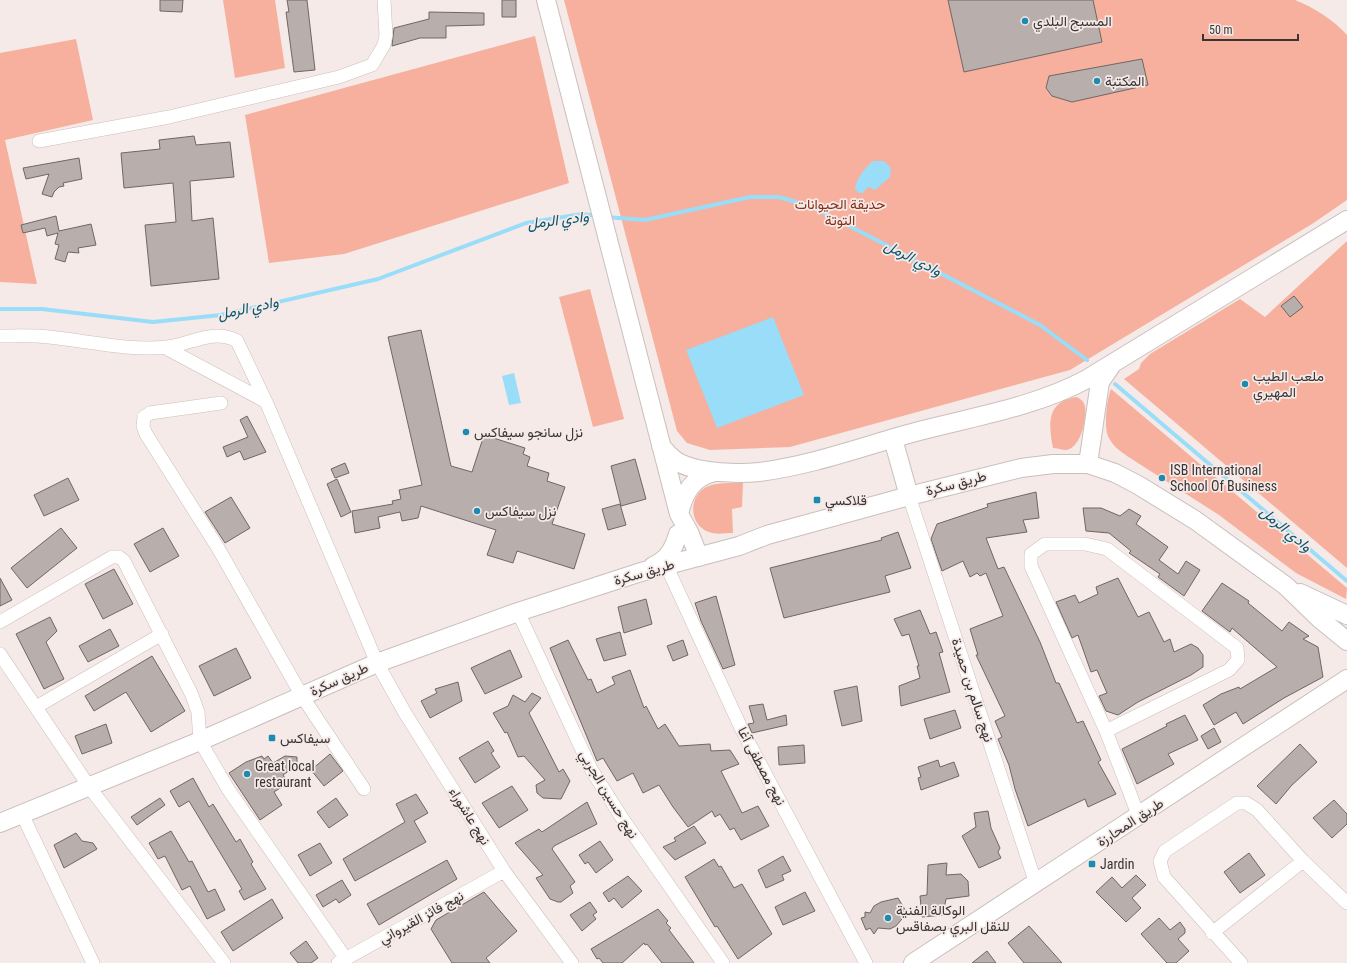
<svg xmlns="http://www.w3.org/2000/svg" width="1347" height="963" viewBox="0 0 1347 963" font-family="'Roboto Condensed',Vazirmatn,sans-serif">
	<rect width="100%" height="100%" fill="#f5eae7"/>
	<!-- green -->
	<path fill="#f6b09d" d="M223,0H275L285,68L235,78Z
		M564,0H1295C1313,7 1334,20 1347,35V200L1312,224L1070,370L790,447L710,450L687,443L677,431Z
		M535,36L569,183L344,254L269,263L245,115Z
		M76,39L93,120L5,140L37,284L0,282V53Z
		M1347,241V568L1124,379L1139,369L1141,363L1150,354L1240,299L1265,317Z
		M590,289L624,419L593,427L559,297Z
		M1111,389L1347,588L1346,599L1296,573L1219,515L1127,456C1120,451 1113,446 1109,438C1103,429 1107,398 1111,389Z
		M1077,397C1081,399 1084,402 1085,406C1087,418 1081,448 1066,450C1062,450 1057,448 1053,448C1048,423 1047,401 1077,397Z
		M743,483L742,507L732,509L733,533C725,533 716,535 709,532C689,525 688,497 706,487C716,482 732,483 743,483Z"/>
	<!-- water -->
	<path fill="#99ddf9" d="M873,161H884L891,168L890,177L875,190L868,187L863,193H859L855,189C856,178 866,167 873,161Z
		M773,317L804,395L717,428L686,350Z
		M514,373L521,403L509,405L502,376Z"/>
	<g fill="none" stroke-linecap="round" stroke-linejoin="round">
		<!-- stream -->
		<path stroke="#99ddf9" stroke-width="4" d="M606,217L645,220L750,197H779L796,202L816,209L861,232L1040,325L1087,360
			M0,309H42L153,322L221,315L378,279L526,223L582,214L597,216
			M1115,384L1347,581"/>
	</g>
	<!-- building -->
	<path fill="#b8aeac" stroke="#706664" d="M160,0H183L182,12L160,11Z
		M287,0H307L315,70L294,72L286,12H289Z
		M502,0H516V17H502Z
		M948,0H1093L1102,42L964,72Z
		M429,12L484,13V25L446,26V38H420L392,46L394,28L429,19Z
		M1142,59L1148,85L1072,102L1052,96L1046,88L1049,76Z
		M194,136L196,145L230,142L234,177L190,181L192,221L213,218L219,279L151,286L145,225L176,222L173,183L124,188L121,153L160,149L159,140Z
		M79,158L82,179L63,183L64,186L59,187L54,192L52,197L42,194L49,174L26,179L23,168Z
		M56,216L59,231L91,224L96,245L78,248L79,253L68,252L65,262L55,259L59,245L55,244L58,233L47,236L45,228L23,233L21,225Z
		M1294,296L1303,307L1290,317L1281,306Z
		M421,330L451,466L472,472L484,435L525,448L523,454L530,457L527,466L549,473L547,481L565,487L552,524L585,534L574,569L517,551L513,563L487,555L496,530L421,506L418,518L402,521L400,512L378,517L380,528L355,533L352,511L393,504L392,501L401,499L399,490L422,485L388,337Z
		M247,416L266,452L244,460L240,451L227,457L223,447L248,437L240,420Z
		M635,459L646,499L621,506L611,466Z
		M345,463L349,473L335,478L331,469Z
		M68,478L79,500L44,516L34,495Z
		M337,479L351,512L341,517L327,484Z
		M1036,492L1039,518L1023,520L1027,532L986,538L998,569L1004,567L1040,642L1056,683H1059L1077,723L1083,721L1101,760L1098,762L1116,794L1088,807L1085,799L1028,826L1015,789L1009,765L998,739L1002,737L995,721L1005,716L976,655H978L970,629L1003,616L986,573L980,576L977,573L970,577L963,561L942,571L931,539L937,524L988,507L987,504Z
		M231,497L250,528L225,543L205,512Z
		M620,504L626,525L608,530L602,509Z
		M1083,508H1101L1120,516L1129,509L1141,516L1136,524L1168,547L1159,560L1178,574L1186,561L1200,570L1184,596L1158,577L1160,574L1129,553L1131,551L1109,533L1086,531Z
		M61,528L77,548L27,588L11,568Z
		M163,528L179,556L150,572L134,544Z
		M898,532L911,568L885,576L890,592L784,618L770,568L882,540L881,538Z
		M114,569L133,604L103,619L85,584Z
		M0,578L12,600L0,606Z
		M1118,578L1138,617L1149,612L1164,642L1170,639L1174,652L1191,644L1198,648L1203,655V667L1191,675L1138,702L1118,715L1106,711L1099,696L1107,693L1097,670L1091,672L1078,635L1072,638L1056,602L1075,595L1079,603L1098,594L1096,587Z
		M1222,583L1249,601L1248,603L1282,631L1289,622L1309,636L1303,639L1318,647L1323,677L1284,698L1243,724L1236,712L1214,725L1203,705L1221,694L1239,687L1240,689L1277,667L1232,628L1230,632L1202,611Z
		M716,596L735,665L723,669L701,621L695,603Z
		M646,599L652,624L624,633L618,607Z
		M920,610L930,634L936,632L943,652L939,653L950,692L901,706L899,686L920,678L917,666H919L909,634L902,636L894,619Z
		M50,617L57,631L46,642L64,679L44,689L16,634Z
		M110,629L119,646L88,662L79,646Z
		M620,632L626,655L604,661L596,639Z
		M568,640L588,680L591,679L597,693L615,684L612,677L630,670L644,708L646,706L658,729L665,724L679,746L710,744L711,751L730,750L739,764L721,771L742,813L758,806L769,826L741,840L734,828L730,830L720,814L715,817L712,811L688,827L673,807L659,785L643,793L633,773L617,781L603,758L597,761L550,648Z
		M683,640L688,655L673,661L667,646Z
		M236,648L251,678L214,696L199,666Z
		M510,650L522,677L485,694L471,668Z
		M152,656L185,711L151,732L126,692L94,711L85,696Z
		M458,682L462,701L430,718L421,701L437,693L435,689Z
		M857,686L862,721L842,726L834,691Z
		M532,693L541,698L529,713L559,772L563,769L570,781L561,799L543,798L537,793L536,785L545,780L524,756L518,757L507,732L505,733L493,713L508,706L513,695L525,702Z
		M763,704L767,720L786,715L787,725L752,733L748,724L754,723L749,706Z
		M955,710L961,728L930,739L924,719Z
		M1185,715L1198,740L1168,754L1174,764L1137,784L1122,749L1167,726L1166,724Z
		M106,724L112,743L82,754L75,736Z
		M1214,728L1221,742L1208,749L1201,736Z
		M488,741L494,751L491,753L500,767L475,783L459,758Z
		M1300,744L1317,762L1292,785L1276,804L1257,786Z
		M804,745L805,763L779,765L778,747Z
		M330,754L343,771L324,786L311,770Z
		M262,756L264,759L268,756L273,763L285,756L297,757V765L283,775L288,783L274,792L282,805L260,820L229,773L246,762Z
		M938,760L940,767L954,762L959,776L921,790L918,778L921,777L918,767Z
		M193,778L209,807L213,804L236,842L240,839L253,862L251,864L266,889L244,900L239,891L242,889L189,801L179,807L170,791Z
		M512,786L528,810L499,828L482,803Z
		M416,794L428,813L414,821L426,842L355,881L343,859L405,822L396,804Z
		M160,798L165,805L137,825L131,817Z
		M336,798L348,815L329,828L317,812Z
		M1334,800L1347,814V824L1332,838L1313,818Z
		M587,802L597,824L554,846L552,849L575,882L570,886L573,893L561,902H558L550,899L536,878L543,875L515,843L539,829L542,832Z
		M988,811L991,828L1000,848L998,852L1001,858L979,868L962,836L976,827L974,813Z
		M694,826L706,843L675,860L663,847L676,841L674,838Z
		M171,831L189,862L192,861L208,892L215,889L225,910L207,919L190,886L182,890L165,856L158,859L149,843Z
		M76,833L82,841L93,843L97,849L64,868L54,845Z
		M600,841L613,860L596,873L588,862L585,864L579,855Z
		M320,843L332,863L310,876L298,855Z
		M1249,853L1265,875L1240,893L1224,872Z
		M783,856L791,871L782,875L784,880L766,888L758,870Z
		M714,859L719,867L721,866L734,888L742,884L772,934L738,959L717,926L715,927L685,877Z
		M447,860L457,879L379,925L367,904Z
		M947,863L946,875L961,874L968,881L969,896L946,899L943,915L922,917L920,896L927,895L928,865Z
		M1136,875L1146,885L1132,898L1141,908L1126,922L1096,892L1112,877L1122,888Z
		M628,876L642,891L622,908L614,898L609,902L603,893Z
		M342,880L351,895L339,903L336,899L323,907L316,895Z
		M484,892L517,931L486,958L490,963H452L431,929L436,920Z
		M805,892L815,911L783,925L775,907Z
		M898,898L907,913L896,926L890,929L878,928L874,934L870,928L866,930L861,918L865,917V912L870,913L874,906L881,902Z
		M272,899L283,918L233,951L221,932Z
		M590,902L597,912L593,915L596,919L582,931L570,915Z
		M658,909L668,921L666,923L671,928L669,930L694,963H662L647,944L645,945L644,943L622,963H603L599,958L597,959L591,949Z
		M1159,918L1170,930L1180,922L1185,929V933L1178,939L1189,951L1176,963H1167L1141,934Z
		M1029,926L1062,963H1024L1008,943Z
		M306,941L318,958L311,963H298L290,953Z
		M987,951L996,963H972Z"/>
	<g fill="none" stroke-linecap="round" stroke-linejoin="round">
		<defs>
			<path id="street" d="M39,141L169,117L339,77L372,65L384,45L386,35L384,0
				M0,336C16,336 33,335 49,337C88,341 127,351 167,347C191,344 214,328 237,341L267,404L377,663L405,713L504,871L572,963
				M164,347L265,401
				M221,403L150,413L144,417L143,426L146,434L218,548L302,696L364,789
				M909,496L1036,884
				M666,565L742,730L866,963
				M518,612L591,769L622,818L723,963
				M0,622L112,557H119L124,561L191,693L198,712L200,741L228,789L346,959
				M0,654L90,788L224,963
				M36,707L162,634
				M1106,731L1229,670L1238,660L1237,648L1107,549L1085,544H1045L1031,554V566L1106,731L1139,817
				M22,814L93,963
				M1212,933L1303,861
				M338,963L504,871
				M1241,963L1164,877L1160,861L1165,851L1237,803H1246L1257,810L1303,861L1347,903"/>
			<path id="secondary" d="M546,0L679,514L689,532L699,557
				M893,439L909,496
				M661,446C667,453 673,461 682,464C700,473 739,474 759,472C815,465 869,444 923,430C978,416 1037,406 1087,379L1347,220
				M1088,464L1100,382L1111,366
				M679,514C684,493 692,477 715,472
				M653,566C668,560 674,548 678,534
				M1300,593L1347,615
				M0,823L200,741L377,663L518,612L641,572L739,546L767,535L909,496L1021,468L1053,464H1088L1115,473L1138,485L1195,520L1286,586L1320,619L1347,641
				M913,963L1347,679"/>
		</defs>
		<!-- street casing -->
		<use href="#street" stroke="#c9bfbc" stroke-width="14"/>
		<!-- secondary casing -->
		<use href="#secondary" stroke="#c9bfbc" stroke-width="20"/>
		<!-- street -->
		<use href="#street" stroke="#fff" stroke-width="13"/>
		<!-- secondary -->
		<use href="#secondary" stroke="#fff" stroke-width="18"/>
	</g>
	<!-- markers -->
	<g fill="#1b8bb0" stroke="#f5eae7" stroke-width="1.5">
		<circle cx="1025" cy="21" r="4"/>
		<circle cx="1097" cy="81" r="4"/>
		<circle cx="1245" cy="384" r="4"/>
		<circle cx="466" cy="432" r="4"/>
		<circle cx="1162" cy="478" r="4"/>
		<rect x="813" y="496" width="8" height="8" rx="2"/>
		<circle cx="477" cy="511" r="4"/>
		<rect x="268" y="734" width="8" height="8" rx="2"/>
		<circle cx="247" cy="774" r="4"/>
		<rect x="1088" y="860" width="8" height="8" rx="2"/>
		<circle cx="888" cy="918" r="4"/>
	</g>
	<g text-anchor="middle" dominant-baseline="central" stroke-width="3.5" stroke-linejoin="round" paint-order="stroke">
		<!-- poi labels -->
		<g font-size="14" fill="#393534" stroke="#f5eae7" text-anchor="start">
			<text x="1033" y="21">المسبح البلدي</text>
			<text x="1105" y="81">المكتبة</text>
			<text x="1253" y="376">ملعب الطيب<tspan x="1253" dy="16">المهيري</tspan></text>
			<text x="474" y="432">نزل سانجو سيفاكس</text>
			<text x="1170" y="470">ISB International<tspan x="1170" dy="16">School Of Business</tspan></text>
			<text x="825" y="500">قلاكسي</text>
			<text x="485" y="511">نزل سيفاكس</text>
			<text x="280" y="738">سيفاكس</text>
			<text x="255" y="766">Great local<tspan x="255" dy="16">restaurant</tspan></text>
			<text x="1100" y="864">Jardin</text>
			<text x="896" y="910">الوكالة الفنية<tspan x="896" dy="16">للنقل البري بصفاقس</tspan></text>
		</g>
		<!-- park labels -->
		<g font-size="14" fill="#882e17" stroke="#f5eae7">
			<text x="840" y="204">حديقة الحيوانات<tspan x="840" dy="16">التوتة</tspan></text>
		</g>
		<!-- street labels -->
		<g font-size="14" fill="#393534" stroke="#f5eae7">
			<text transform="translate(956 483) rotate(-15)">طريق سكرة</text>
			<text transform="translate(644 572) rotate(-16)">طريق سكرة</text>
			<text transform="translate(339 679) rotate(-24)">طريق سكرة</text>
			<text transform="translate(973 690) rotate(72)">نهج سالم بن حميدة</text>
			<text transform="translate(762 766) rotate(62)">نهج مصطفى آغا</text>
			<text transform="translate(609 794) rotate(59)">نهج حسين الجربي</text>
			<text transform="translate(470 816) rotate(58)">نهج عاشوراء</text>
			<text transform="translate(1130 822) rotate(-33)">طريق المحارزة</text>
			<text transform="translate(421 917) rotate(-29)">نهج فائز القيرواني</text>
		</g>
		<!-- water labels -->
		<g font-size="15" font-style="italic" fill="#0a556d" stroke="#f5eae7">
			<text transform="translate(558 220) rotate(-7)">وادي الرمل</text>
			<text transform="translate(913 258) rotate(27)">وادي الرمل</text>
			<text transform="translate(248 308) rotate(-12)">وادي الرمل</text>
			<text transform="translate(1286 529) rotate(40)">وادي الرمل</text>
		</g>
	</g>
	<!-- scale -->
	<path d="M1203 34v6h95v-6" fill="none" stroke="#393534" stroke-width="2"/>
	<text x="1209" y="34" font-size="12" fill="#393534" stroke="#f5eae7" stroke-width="3" paint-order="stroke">50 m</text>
</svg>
